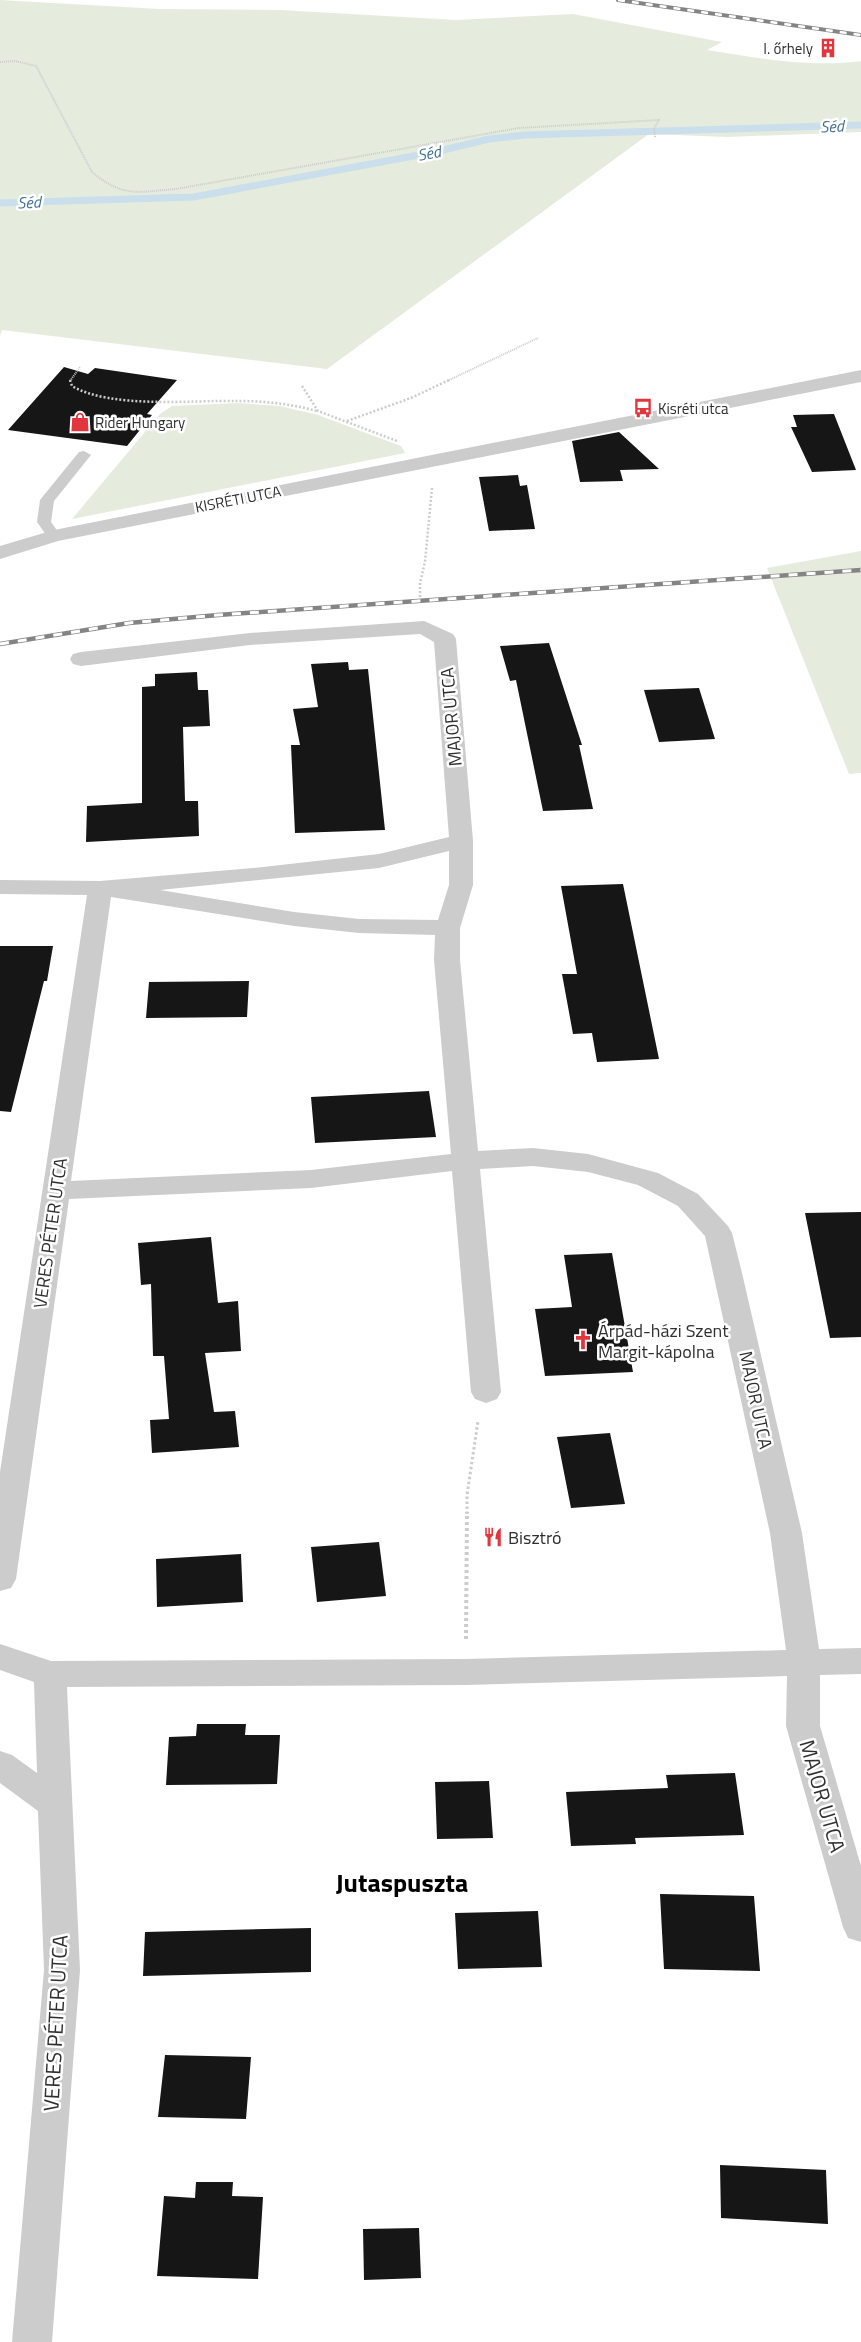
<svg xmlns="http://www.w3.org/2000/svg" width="861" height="2342" viewBox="0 0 861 2342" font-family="'Titillium Web',sans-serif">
	<rect width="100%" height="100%" fill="#fff"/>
	<!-- green -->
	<path fill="#e5ecde" d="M0,0L160,9L280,10L456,20L573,14L722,42L707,50C758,58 809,68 861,61V132L727,137L649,134L327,369L2,330L0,336Z
		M238,403L280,406L318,415L401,446L405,453L72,519L160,414L172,406Z
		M861,551V773L849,774L767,568Z"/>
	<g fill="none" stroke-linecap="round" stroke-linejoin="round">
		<!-- stream -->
		<path stroke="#cadeec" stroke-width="7" d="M0,203L194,197L435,152L489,139L525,135L861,125"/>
	</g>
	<!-- building -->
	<path fill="#161616" d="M64,367L88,374L95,368L177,380L147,414L152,415L127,446L8,430Z
		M834,414L856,470L812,472L791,427H797L793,415Z
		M619,432L659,469L620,470L623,481L580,482L572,441Z
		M518,475L520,486L527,485L535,529L489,531L479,477Z
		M549,643L582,745H579L593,809L543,811L516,680L510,681L500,646Z
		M348,662L349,670L368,669L385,830L295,833L291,745H300L293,709L318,707L311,664Z
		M197,672L198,690H208L210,726L183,727L185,801H198L199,836L86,842L87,806L142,803V687L155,686V674Z
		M699,688L715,739L659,742L644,690Z
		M623,884L659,1059L597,1062L592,1033L573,1034L562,974H577L561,886Z
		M0,946H53L47,981H44L11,1112L0,1111Z
		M249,981L247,1017L146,1018L149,982Z
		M429,1091L436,1137L315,1143L311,1097Z
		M861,1212V1337L830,1338L805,1213Z
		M211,1237L218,1303L238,1301L241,1351L205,1353L214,1412L235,1411L239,1447L152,1453L150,1420L169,1419L164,1356H153L151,1284L141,1285L138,1243Z
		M612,1253L633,1372L545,1376L535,1309L572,1307L564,1255Z
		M610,1433L625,1504L571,1508L557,1437Z
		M379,1542L386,1596L317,1602L311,1547Z
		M241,1554L243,1602L157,1607L156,1559Z
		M197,1724H246L245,1735H280L277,1784L166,1785L169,1737L196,1736Z
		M735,1773L744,1835L635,1838L636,1844L571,1846L566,1792L668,1788L666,1775Z
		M489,1781L493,1838L437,1839L435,1782Z
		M660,1894L754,1896L760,1971L664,1969Z
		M538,1911L542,1967L458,1969L455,1913Z
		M311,1928V1972L143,1976L145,1932Z
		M165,2055L251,2057L246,2119L158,2117Z
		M720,2165L826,2170L828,2224L721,2218Z
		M196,2182H233L232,2196L263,2197L258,2279L157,2276L164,2196L195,2198Z
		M419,2228L421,2278L364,2280L363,2229Z"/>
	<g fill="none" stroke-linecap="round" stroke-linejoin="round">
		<!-- path-far3 -->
		<path stroke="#ccc" stroke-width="2" stroke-dasharray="1 1" stroke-linecap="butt" d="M0,62L15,61L36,66L92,172C123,198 138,192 176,189L519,128L659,120L654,128L655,137
			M70,381L80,367
			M447,381L538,338"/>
		<!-- path-far2 -->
		<path stroke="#ccc" stroke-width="2.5" stroke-dasharray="2 2" stroke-linecap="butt" d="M70,380L72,386C111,409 192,400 238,401C265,401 291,404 317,411
			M302,386L318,411L397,441
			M347,421L411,398L449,380
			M420,601V583L425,562L432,488"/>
		<!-- path-far1 -->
		<path stroke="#ccc" stroke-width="3" stroke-dasharray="2.5 2.5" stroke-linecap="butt" d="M467,1514V1495L478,1421"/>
		<!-- path -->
		<path stroke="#ccc" stroke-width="4" stroke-dasharray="3 3" stroke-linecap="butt" d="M466,1639L467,1512"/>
		<!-- lane -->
		<path fill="#ccc" fill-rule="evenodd" d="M84,451L91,455L54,501L51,522L61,536L54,540L49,539L37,522L40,500L79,452Z"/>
		<!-- street -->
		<path fill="#ccc" fill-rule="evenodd" d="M861,370V382L58,541L0,559V546L54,530Z
			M424,621L453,634L456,639L473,841V885L460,928V960L478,1151L533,1148L588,1154L658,1173L698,1194L728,1226L732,1233L742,1273L802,1533L819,1649L861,1648V1674L820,1675V1726L861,1866V1942L848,1938L843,1927L786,1726L787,1676L466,1685L67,1687L80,1970L52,2342H12L44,1970L38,1811L0,1783V1751L12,1755L37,1773L34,1682L0,1670V1644L51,1661L466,1659L786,1650L770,1533L705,1236L678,1206L638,1185L588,1172L533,1166L480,1169L501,1392L497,1399L486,1403L475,1399L471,1392L452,1171L311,1188L69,1199L16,1579L11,1588L0,1591V1472L87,895L0,894V880L100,881L253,868L379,854L449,837L434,642L420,634L250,645L81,666L73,664L70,659L73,654L81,652L250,633ZM449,851V885L438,920L359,919L294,912L160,890L379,868ZM111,897L294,926L359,933L435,935L434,960L451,1154L311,1170L71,1181Z"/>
		<defs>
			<path id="rail-far1" d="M618,0L861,35"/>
			<path id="rail" d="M0,644L129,623L218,615L861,570"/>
		</defs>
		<!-- rail-far1 casing -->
		<use href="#rail-far1" stroke="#848484" stroke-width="4"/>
		<!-- rail casing -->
		<use href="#rail" stroke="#848484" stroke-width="4.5"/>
		<!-- rail-far1 -->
		<use href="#rail-far1" stroke="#fff" stroke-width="2.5" stroke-dasharray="7" stroke-linecap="butt"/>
		<!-- rail -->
		<use href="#rail" stroke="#fff" stroke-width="3" stroke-dasharray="9" stroke-linecap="butt"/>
	</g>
	<!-- icons -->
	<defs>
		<symbol id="building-bare" viewBox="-9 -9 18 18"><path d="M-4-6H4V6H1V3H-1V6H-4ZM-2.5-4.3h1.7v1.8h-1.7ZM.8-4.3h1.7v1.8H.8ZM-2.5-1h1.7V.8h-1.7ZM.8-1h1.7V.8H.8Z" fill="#e3353e" stroke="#fff" stroke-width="2.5" paint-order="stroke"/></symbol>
		<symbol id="bus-bare" viewBox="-9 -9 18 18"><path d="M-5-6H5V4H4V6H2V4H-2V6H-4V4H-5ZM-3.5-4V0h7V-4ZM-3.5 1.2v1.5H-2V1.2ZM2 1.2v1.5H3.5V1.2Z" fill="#e3353e" stroke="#fff" stroke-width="2.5" paint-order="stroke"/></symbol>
		<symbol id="shop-bare" viewBox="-9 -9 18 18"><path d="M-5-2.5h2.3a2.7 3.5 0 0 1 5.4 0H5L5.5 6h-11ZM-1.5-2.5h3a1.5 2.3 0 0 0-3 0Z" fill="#e3353e" stroke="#fff" stroke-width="2.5" paint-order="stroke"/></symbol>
		<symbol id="church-bare" viewBox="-9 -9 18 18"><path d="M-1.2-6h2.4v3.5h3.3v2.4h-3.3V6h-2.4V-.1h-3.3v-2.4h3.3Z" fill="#e3353e" stroke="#fff" stroke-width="2.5" paint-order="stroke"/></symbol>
		<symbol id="restaurant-bare" viewBox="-9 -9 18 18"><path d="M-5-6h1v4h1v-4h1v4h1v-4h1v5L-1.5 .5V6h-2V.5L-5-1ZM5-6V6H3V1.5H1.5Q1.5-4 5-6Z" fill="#e3353e" stroke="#fff" stroke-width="2.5" paint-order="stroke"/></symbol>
	</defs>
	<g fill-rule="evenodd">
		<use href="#building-bare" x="814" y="34" width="28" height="28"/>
		<use href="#bus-bare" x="629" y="394" width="28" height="28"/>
		<use href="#shop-bare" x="66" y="408" width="28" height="28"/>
		<use href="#church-bare" x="569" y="1326" width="28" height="28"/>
		<use href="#restaurant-bare" x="479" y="1523" width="28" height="28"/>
	</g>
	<g text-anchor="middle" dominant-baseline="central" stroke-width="5" stroke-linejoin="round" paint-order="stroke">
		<!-- far-poi labels -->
		<g font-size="15" fill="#2f2f2f" stroke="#fff" text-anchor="start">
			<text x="813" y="48" text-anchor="end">I. őrhely</text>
			<text x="658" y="408">Kisréti utca</text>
			<text x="95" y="422">Rider Hungary</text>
		</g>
		<!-- far-street labels -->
		<g font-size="15" fill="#2f2f2f" stroke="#fff">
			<text transform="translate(238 499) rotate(-11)">KISRÉTI UTCA</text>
		</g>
		<!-- far-water labels -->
		<g font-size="16" font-style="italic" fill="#3e6f91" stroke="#fff">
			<text transform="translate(832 126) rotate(-2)">Séd</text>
			<text transform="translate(429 153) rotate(-11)">Séd</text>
			<text transform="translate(29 202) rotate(-2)">Séd</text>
		</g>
		<!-- street labels -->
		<g font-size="18" fill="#2f2f2f" stroke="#fff">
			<text transform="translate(451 717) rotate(-95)">MAJOR UTCA</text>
			<text transform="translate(50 1233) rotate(-82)">VERES PÉTER UTCA</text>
			<text transform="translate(756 1400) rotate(78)">MAJOR UTCA</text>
		</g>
		<!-- poi labels -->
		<g font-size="18" fill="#2f2f2f" stroke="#fff" text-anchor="start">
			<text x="598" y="1330">Árpád-házi Szent<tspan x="598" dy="21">Margit-kápolna</tspan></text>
			<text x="508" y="1537">Bisztró</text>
		</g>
		<!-- near-street labels -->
		<g font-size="21" fill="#2f2f2f" stroke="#fff">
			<text transform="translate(823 1796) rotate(74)">MAJOR UTCA</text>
			<text transform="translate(55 2023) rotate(-87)">VERES PÉTER UTCA</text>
		</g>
		<!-- near-district labels -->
		<g font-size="26" font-weight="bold" fill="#000" stroke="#fff">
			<text x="402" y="1882">Jutaspuszta</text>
		</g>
	</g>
</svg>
